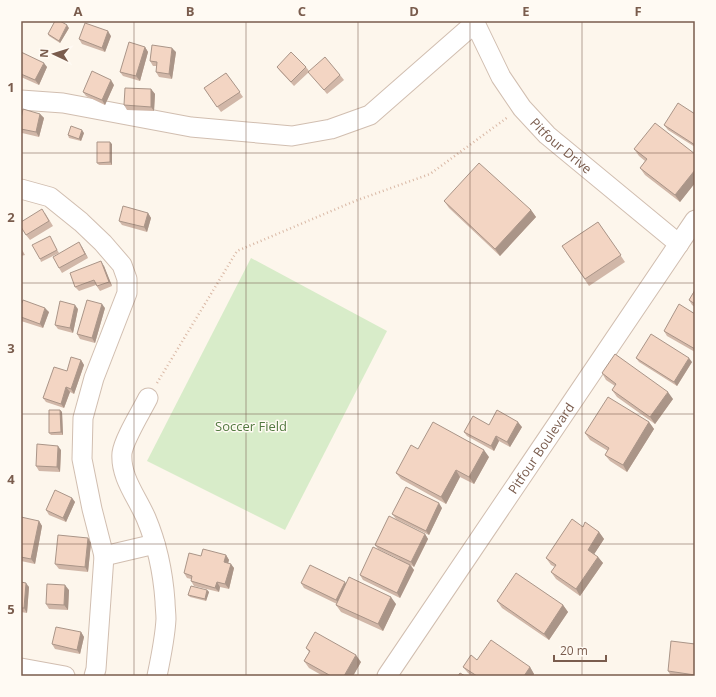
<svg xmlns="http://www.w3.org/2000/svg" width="716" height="697" viewBox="0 0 716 697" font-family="'Open Sans',sans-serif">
	<rect width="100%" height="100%" fill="#fdf6ec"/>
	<!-- green -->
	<path fill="#d8ecc9" d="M251,258L387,331L285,530L147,461Z"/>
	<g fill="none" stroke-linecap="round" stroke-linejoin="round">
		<defs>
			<g id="minor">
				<path id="s1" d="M474,21L501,77L522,108L547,135L679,244"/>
				<path d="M21,100L63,103L191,127L292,136L331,129L370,115L475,23"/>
				<path d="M21,189L50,197L81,222L103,243L122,265L127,279V293L94,378L83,418L82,459L92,509L104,556L155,544"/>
				<path d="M148,398C141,412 124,439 122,453C120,477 137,497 146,518C157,544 163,573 165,601C165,607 166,613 166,619C165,638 161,657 157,676"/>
				<path d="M21,668L65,676"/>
				<path d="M94,676L96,669L104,556"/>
				<path id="s2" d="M387,676L695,220"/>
			</g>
		</defs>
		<!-- minor casing -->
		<use href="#minor" stroke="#d1beb0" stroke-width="21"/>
		<!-- path -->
		<path stroke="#d9b8a5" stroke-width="2.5" stroke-dasharray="1 3" stroke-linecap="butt" d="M157,383L237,251L355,201L430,174L508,117"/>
		<!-- minor -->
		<use href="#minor" stroke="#fff" stroke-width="19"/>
	</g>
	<!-- wall -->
	<path fill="#d1b7a8" d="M69,28L60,43L49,36L48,34Z
		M111,36L105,52L82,44L79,39Z
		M145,47L148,52L140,81L123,76L120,72Z
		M21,52L47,67L39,85L21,77Z
		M176,52L172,79L159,77L156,72L157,66H153L150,61Z
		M277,67H306L309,71L340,75L344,80L327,94L309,72L294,86L280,71Z
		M226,73L243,97L221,112L204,88Z
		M114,85L105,105L86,96L83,92Z
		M151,89L155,94L154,111L127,110L124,105Z
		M40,114L44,118L39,137L22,133L21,131V119Z
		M695,114V147L668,130L664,125Z
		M84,133L81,141L69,138L68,135Z
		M112,144V165H99L97,163Z
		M634,149L695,154V183L680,202L645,175L640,168L645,161L639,156Z
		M444,201L531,210L536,217L500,256L449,208Z
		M45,213L53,226L30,240L26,235Z
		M148,213L151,218L147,232L122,225L119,221Z
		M598,222L625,262L589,286L562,246Z
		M51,239L59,253L41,262L40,259Z
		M82,247L88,258L62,273L59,268Z
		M21,248L25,255L21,256Z
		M104,266L112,286L100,291L96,285L79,291L75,287Z
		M695,290V307L692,305L689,300Z
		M21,305L49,312L43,328L21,321Z
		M105,308L95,343L80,339L77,334Z
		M78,309L73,333L58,329L55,325Z
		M695,314V352L667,336L664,331Z
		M636,358L692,362L677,386L639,362Z
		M81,360L84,365L74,394L70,392L64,408L46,402L43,398L67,371Z
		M602,373L673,399L655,424L617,397L612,390L615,386L606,380Z
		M60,410L62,412L63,435H51L49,433Z
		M649,422L654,429L627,472L610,461L605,455L608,451L590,440L585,433Z
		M489,425L522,427L510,447L499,441L494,451L467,436L464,432Z
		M418,449L489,457L474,484L460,477L446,504L401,479L396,473Z
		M61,450L60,472L39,471L36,466Z
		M72,498L75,502L66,522L49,515L46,510Z
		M442,508L429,535L396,519L392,514Z
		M21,519L39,521L42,526L35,564L21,561Z
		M583,527L599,532L604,539L594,554L598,557L603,563L580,596L556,579L551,572L555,567L551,565L546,558Z
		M425,534L428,539L414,567L411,565L414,570L400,598L363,580L360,575L399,559L378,549L375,545Z
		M88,538L91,543L88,572L59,569L55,564Z
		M226,555L229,560L228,563L234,568L229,589L220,587L219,592L194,586L191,581V579L187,578L184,573L201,556Z
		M21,582L29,587L27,613L21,612Z
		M301,583L346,584L396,604L383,631L341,612L336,605L337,604L304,588Z
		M69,590L68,610L49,609L46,604Z
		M207,590L209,592L206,601L190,597L188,595Z
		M497,601L563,605L568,612L549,640L502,608Z
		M81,632L84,637L80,654L55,649L52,644Z
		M695,644V676H671L668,671Z
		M306,648L361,662L353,676H323L309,668L304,661L309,652Z
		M477,660L530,667L534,674L533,676H472L468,673L463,667Z"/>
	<!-- shaded-wall -->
	<path fill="#aa9588" d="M67,25L69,28L60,43L59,41Z
		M108,31L111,36L105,52L102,48Z
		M145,47L148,52L140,81L136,76Z
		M172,48L176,52L172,79L169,74Z
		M44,63L47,67L39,85L35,80Z
		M111,80L114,85L105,105L102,100Z
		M151,89L155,94L154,111L151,107Z
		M40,114L44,118L39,137L36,132Z
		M82,130L84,133L81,141L79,139Z
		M110,142L112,144V165L110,162Z
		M695,170V183L680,202L675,195Z
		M531,210L536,217L500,256L495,249Z
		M148,213L151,218L147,232L144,227Z
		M79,242L82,247L88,258L85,254Z
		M101,261L104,266L112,286L109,282Z
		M102,304L105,308L95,343L92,338Z
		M75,305L78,309L73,333L70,328Z
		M45,308L49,312L43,328L40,324Z
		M689,358L692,362L677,386L674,382Z
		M81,360L84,365L74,394L71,389Z
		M66,387L70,392L64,408L61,404Z
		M668,392L673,399L655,424L650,417Z
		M60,410L62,412L63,435L61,432Z
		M518,422L522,427L510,447L507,442Z
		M649,422L654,429L627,472L623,465Z
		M496,436L499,441L494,451L491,446Z
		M58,446L61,450L60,472L57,467Z
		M484,450L489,457L474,484L469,477Z
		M456,470L460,477L446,504L441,497Z
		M72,498L75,502L66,522L63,518Z
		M439,503L442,508L429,535L426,531Z
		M39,521L42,526L35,564L31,559Z
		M599,532L604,539L593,556L588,550Z
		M425,534L428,539L414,567L411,562Z
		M88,538L91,543L88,572L85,567Z
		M226,555L229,560L227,567L224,562Z
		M598,557L603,563L580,596L576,589Z
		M231,564L234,568L229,589L225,584Z
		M410,565L414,570L400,598L397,593Z
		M217,582L220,587L219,592L215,588Z
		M345,582L348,587L339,605L336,600Z
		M26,583L29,587L27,613L24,608Z
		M65,585L69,590L68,610L64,605Z
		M207,590L209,592L206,601L205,599Z
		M391,597L396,604L383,631L378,624Z
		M563,605L568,612L549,640L544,634Z
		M21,624L22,626L21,644Z
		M81,632L84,637L80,654L77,650Z
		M356,655L361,662L353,676H344Z
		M530,667L534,674L533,676H524Z"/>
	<!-- building -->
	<path fill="#f3d5c3" stroke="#aa9588" d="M55,21H60L67,25L59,41L48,34Z
		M85,23L108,31L102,48L79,39Z
		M129,42L145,47L136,76L120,72Z
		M152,45L172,48L169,74L156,72L157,62L150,61Z
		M21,52L44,63L35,80L21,74Z
		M291,52L306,67L291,82L277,67Z
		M325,57L340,75L324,90L308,72Z
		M92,71L111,80L102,100L83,92Z
		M226,73L240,92L217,107L204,88Z
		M125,88L151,89V107L124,105Z
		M678,103L695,114V145L664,125Z
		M23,109L40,114L36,132L21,129V119Z
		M655,123L695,154V170L675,195L640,168L647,159L634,149Z
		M71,126L82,130L79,139L68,135Z
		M97,142H110V162L97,163Z
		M479,163L531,210L495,249L444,201Z
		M123,206L148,213L144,227L119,221Z
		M42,209L49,221L26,235L21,227V222Z
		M598,222L621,255L585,279L562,246Z
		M50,236L57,250L40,259L32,245Z
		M79,242L85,254L59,268L53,257Z
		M101,261L109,282L97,286L94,280L75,287L70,273Z
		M695,290V304L689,300Z
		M23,300L45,308L40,324L21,317V305Z
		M87,300L102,304L92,338L77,334Z
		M60,301L75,305L70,328L55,325Z
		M679,304L695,314V349L664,331Z
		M651,334L689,358L674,382L636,358Z
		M615,354L668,392L650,417L612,390L616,384L602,373Z
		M71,357L81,360L71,389L66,387L61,404L43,398L54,367L67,371Z
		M608,397L649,422L623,465L605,455L609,448L585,433Z
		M49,410H60L61,432L49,433Z
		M497,410L518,422L507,442L496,436L491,446L464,432L473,416L489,425Z
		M433,422L484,450L469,477L456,470L441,497L396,473L411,445L418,449Z
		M37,444L58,446L57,467L36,466Z
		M406,487L439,503L426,531L392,514Z
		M55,490L72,498L63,518L46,510Z
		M389,516L425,534L411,562L375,545Z
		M21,517L39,521L31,559L21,557Z
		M572,519L583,527L585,522L599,532L588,550L598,557L576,589L551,572L556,565L546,558Z
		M58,535L88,538L85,567L55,564Z
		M373,547L410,565L397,593L360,575Z
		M203,549L226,555L224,562L231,564L225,584L217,582L215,588L191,581L192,576L184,573L189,553L201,556Z
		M310,565L345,582L336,600L301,583Z
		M516,573L563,605L544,634L497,601Z
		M349,577L391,597L378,624L336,605Z
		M21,582L26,583L24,608H21Z
		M47,584L65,585L64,605L46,604Z
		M191,586L207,590L205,599L188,595Z
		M56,627L81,632L77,650L52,644Z
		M315,632L356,655L344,676H331L304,661L310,651L306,648Z
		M491,640L530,667L524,676H477L463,667L471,655L477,660Z
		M671,641L695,644V675L668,671Z
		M460,673L465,676H458Z"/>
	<!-- grid -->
	<path fill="none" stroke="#7a5c4d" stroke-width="1" stroke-opacity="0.55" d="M134,21V676M246,21V676M358,21V676M470,21V676M582,21V676M21,153H695M21,283H695M21,414H695M21,544H695"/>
	<g text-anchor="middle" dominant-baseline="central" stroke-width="3" stroke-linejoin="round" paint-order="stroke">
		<!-- street labels -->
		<g font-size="13" fill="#7a5c4d" stroke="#fffaf3">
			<text stroke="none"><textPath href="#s1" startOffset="154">Pitfour Drive</textPath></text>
			<text stroke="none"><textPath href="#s2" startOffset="275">Pitfour Boulevard</textPath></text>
		</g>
		<!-- park labels -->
		<g font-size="13" fill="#537a41" stroke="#fffaf3">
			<text x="251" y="426">Soccer Field</text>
		</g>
	</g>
	<!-- border -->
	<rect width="716" height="697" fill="none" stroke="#fffaf3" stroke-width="44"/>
	<!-- north arrow -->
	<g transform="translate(54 54) rotate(274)" stroke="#fffaf3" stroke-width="3" paint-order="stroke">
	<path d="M0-3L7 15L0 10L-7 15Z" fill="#7a5c4d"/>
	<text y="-6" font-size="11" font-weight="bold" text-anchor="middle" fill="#7a5c4d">N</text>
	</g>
	<!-- scale -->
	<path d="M554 655v6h52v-6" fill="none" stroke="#7a5c4d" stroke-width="2"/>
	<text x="560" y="655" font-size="12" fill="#7a5c4d" stroke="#fffaf3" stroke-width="3" paint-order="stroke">20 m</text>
	<rect x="22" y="22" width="672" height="653" fill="none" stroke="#7a5c4d" stroke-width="1.5"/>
	<g font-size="13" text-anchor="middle" font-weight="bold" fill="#7a5c4d">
		<text x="78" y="16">A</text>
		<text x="190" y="16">B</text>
		<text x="302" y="16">C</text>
		<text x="414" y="16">D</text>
		<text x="526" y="16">E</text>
		<text x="638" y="16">F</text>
		<text x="11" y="92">1</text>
		<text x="11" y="222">2</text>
		<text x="11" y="353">3</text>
		<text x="11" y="484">4</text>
		<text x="11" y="614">5</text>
	</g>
</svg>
